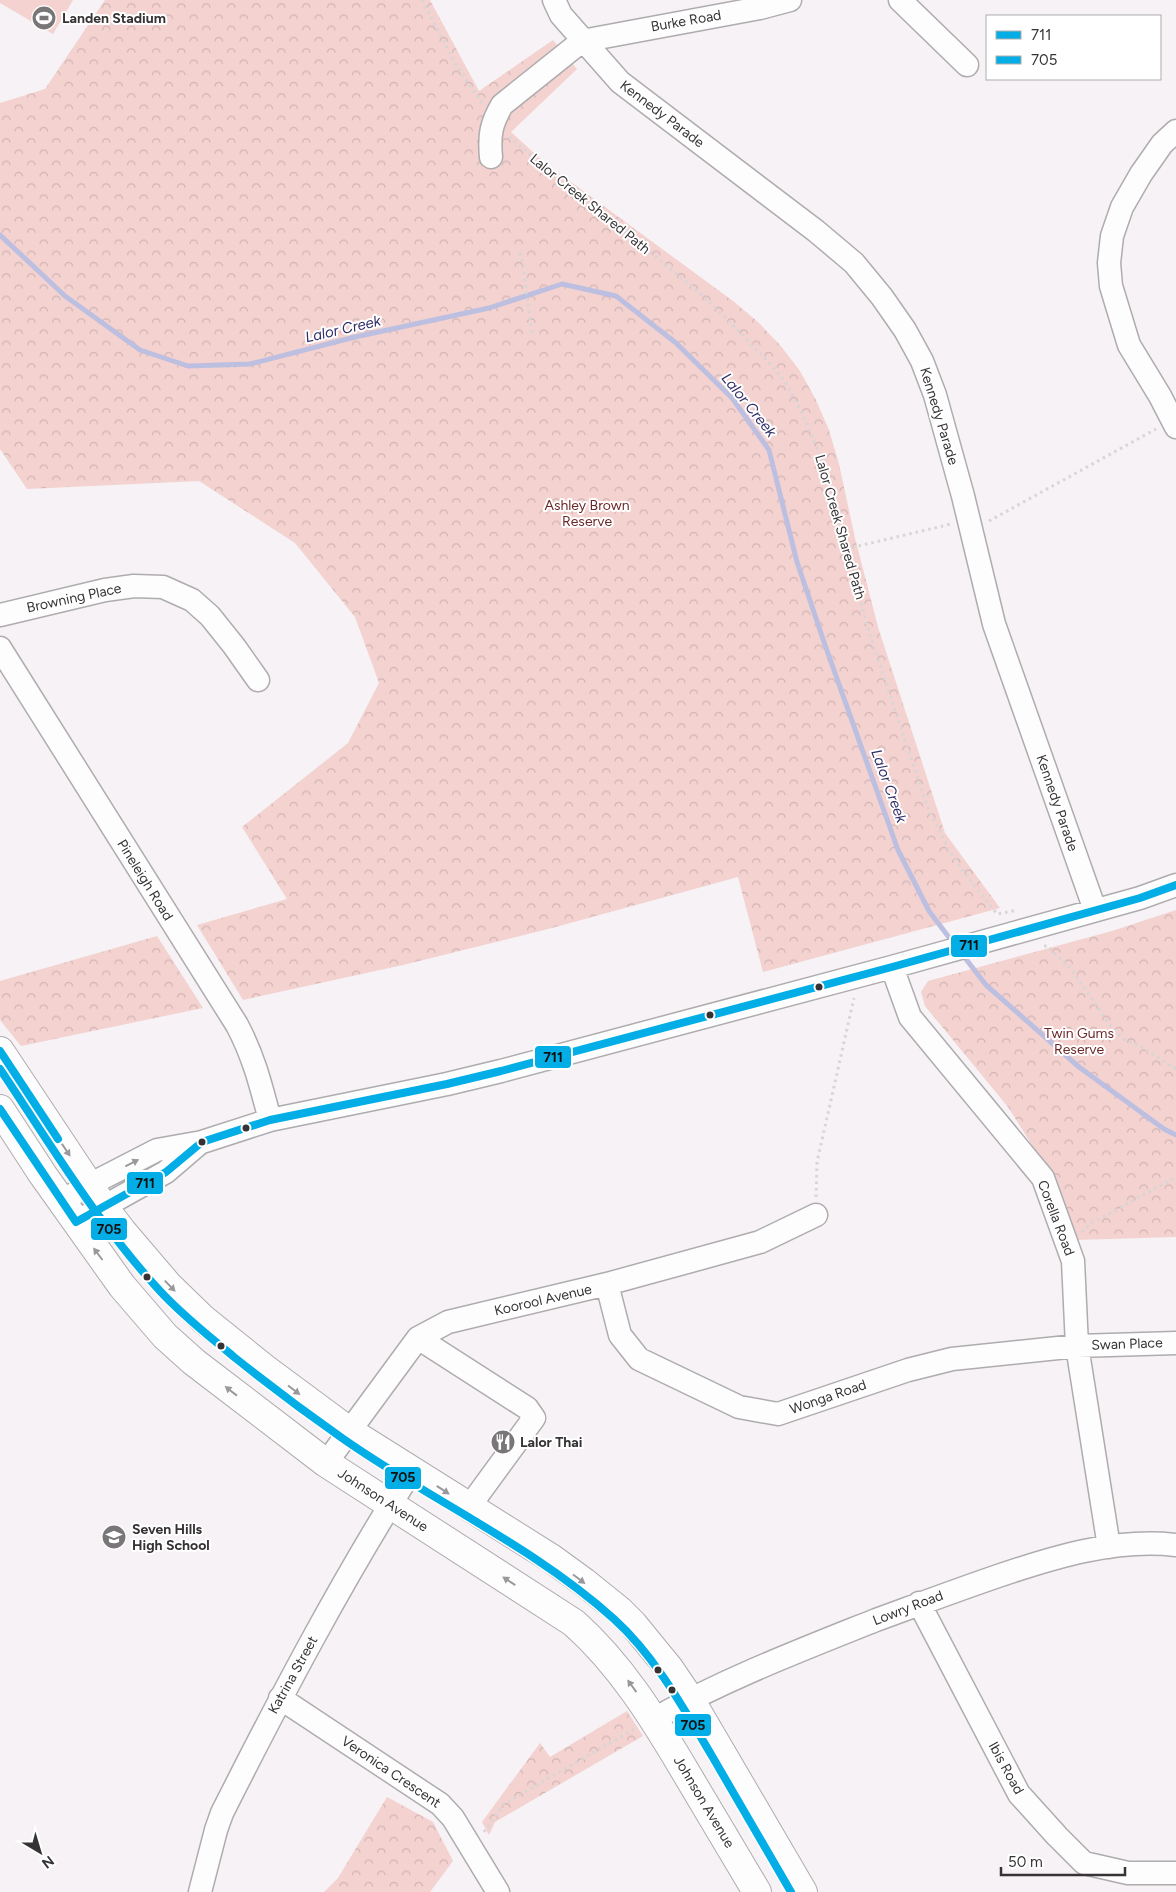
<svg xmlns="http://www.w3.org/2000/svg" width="1176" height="1892" viewBox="0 0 1176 1892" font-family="Figtree,sans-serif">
	<defs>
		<pattern id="park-crowns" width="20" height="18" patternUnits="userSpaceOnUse" patternTransform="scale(1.25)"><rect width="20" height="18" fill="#f3d2d0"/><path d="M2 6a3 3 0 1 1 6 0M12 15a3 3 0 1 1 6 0" fill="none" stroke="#d1b5b3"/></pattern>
	</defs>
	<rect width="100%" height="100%" fill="#f6f2f5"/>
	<!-- grass -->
	<path fill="#f3d2d0" d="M0,0H73L53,34L0,3Z"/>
	<!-- park -->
	<path fill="url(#park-crowns)" d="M105,0H430L479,91L553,40L577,69L511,132L545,163L733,301L758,322L780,345L800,371L816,400L829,430L839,464L855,538L878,627L945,833L1000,908L763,972L738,877L552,928L403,965L243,1000L197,925L287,899L242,827L348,743L379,683L355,617L295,543L199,481L27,489L0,449V103L45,89Z
		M1176,910V1237L1075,1240L1049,1172L1008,1107L925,1006L921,992L928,981L1112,931Z
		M157,936L203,1008L21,1046L0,1020V981Z
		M627,1711L643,1736L495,1822L489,1835L482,1822L540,1743L550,1757Z
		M387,1797L433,1822L453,1861L430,1892H324L338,1878Z"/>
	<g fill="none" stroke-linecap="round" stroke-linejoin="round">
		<!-- stream -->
		<path stroke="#bdbfe1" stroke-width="5" d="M0,235L65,296L140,350L188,366L250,364L355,337L489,308L562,284L616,296L676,343L732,398L769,450L797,562L825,645L898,850L929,911L954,944
			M962,954L986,985L1079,1067L1164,1129L1176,1135"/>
		<defs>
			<path id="minor" d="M554,0L561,15L620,82L816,231L854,263L882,297L905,330L922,361L935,395L963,496L994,624L1095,910
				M900,0L967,65
				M1176,131L1162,144L1141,174L1122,207L1112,236L1109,263L1111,286L1129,345L1160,396L1176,427
				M491,157C489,135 491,124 502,105L582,41L760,8L790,0
				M0,615L105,590L134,586L163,587L192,600L210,616L234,646L258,680
				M0,648L237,1025C254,1057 261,1086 270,1120
				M892,967L910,1017L1043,1178L1073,1261L1077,1346L1109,1547
				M62,1201L89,1185L157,1150L202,1142L270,1120L447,1084L501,1071L892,967L1140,898L1176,885
				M76,1222L166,1172L201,1142
				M607,1284L620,1335L639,1359L739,1407L778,1414L908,1370L952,1359L1077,1346L1176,1343
				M418,1338L527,1408L534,1418L469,1507
				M326,1463L418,1338L448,1322L607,1284L760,1242L816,1215
				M919,1603L1019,1794L1057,1836L1084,1863L1128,1873H1176
				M280,1698L440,1804L453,1818L498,1892
				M654,1719C725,1679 801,1650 876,1620C917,1605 957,1590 998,1576C1054,1557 1116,1538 1176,1545
				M200,1892L216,1830L222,1813C281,1696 342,1580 412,1470"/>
			<path id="major" d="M0,1051L103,1206L122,1231L168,1285L203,1319L264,1368L349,1431L551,1558L584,1582L620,1611L633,1624L669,1668L690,1699L803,1892
				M0,1109L43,1175L122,1286L165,1336L194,1362L326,1463L574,1623C621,1665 653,1717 685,1771C709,1811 733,1852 757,1892"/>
		</defs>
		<!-- minor casing -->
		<use href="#minor" stroke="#aeacae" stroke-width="25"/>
		<!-- major casing -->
		<use href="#major" stroke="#aeacae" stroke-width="30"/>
		<!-- path -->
		<path stroke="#d7d5d6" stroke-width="3" stroke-dasharray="2.5 4" stroke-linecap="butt" d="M422,0L455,63L482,103
			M509,137L694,288L725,317L775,369L787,385L802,413L824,464L868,629L927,806L948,848L963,871L997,914L1018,910
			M520,253L523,265L532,336
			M989,521L1156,429
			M846,549L951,524
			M1044,946H1047L1071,969L1112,1028L1125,1040L1138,1045L1176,1069
			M816,1197L817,1162L854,998
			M1082,1232L1090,1224L1176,1177
			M484,1832L504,1804L636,1728"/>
		<!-- minor -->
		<use href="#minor" stroke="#fefdfe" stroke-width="22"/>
		<!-- major -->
		<use href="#major" stroke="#fefdfe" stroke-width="28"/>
		<defs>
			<path id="bus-1" d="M0,1051L58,1139
				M0,1109L76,1222L166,1172L202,1142L270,1120L447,1084L501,1071L892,967L1140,898L1176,885"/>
			<path id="bus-2" d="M0,1069C51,1145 98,1224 160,1291C183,1316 209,1336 234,1357C269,1385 305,1412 342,1438C430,1500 533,1546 614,1619C655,1656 684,1709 712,1756C738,1801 765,1847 791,1892"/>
		</defs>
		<!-- bus-1 casing -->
		<use href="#bus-1" stroke="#fff" stroke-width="11"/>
		<!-- bus-2 casing -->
		<use href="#bus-2" stroke="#fff" stroke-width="11"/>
		<!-- bus-1 -->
		<use href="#bus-1" stroke="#03aee6" stroke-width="8"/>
		<!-- bus-2 -->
		<use href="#bus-2" stroke="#03aee6" stroke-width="8"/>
	</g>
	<!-- one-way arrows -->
	<defs><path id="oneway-solid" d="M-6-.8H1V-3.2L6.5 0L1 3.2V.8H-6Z" transform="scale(1.25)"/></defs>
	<g fill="#9a989a">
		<use href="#oneway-solid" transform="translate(66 1150) rotate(56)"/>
		<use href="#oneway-solid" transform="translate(132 1163) rotate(-27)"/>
		<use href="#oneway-solid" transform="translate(98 1254) rotate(-127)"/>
		<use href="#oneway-solid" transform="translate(170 1286) rotate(46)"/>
		<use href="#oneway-solid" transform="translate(294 1390) rotate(37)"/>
		<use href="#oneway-solid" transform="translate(231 1391) rotate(-142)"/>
		<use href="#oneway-solid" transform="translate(443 1490) rotate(33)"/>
		<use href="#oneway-solid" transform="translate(579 1579) rotate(37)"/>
		<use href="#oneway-solid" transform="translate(509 1581) rotate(-147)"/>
		<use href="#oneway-solid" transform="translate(632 1686) rotate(-126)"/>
	</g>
	<!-- icons -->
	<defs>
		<symbol id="stadium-disc" viewBox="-11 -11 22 22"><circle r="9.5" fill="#797678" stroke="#fff"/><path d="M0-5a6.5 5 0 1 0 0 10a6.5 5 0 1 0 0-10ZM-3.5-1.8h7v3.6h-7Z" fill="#fff"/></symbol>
		<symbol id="restaurant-disc" viewBox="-11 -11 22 22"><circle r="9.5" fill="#797678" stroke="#fff"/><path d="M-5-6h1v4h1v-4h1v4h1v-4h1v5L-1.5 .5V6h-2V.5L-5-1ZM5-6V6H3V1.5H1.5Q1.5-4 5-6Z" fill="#fff"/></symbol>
		<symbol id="school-disc" viewBox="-11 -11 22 22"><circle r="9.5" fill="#797678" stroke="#fff"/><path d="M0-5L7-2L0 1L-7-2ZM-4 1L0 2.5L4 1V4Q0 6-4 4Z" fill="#fff"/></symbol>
	</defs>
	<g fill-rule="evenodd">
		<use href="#stadium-disc" x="30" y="4" width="28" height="28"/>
		<use href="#restaurant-disc" x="489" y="1428" width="28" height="28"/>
		<use href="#school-disc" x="100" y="1523" width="28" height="28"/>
	</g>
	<!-- markers -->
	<g fill="#363335" stroke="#fff" stroke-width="2">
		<circle cx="819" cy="987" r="4.5"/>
		<circle cx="710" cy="1015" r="4.5"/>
		<circle cx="246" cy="1128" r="4.5"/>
		<circle cx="202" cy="1142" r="4.5"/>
		<circle cx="147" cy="1277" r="4.5"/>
		<circle cx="221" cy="1346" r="4.5"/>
		<circle cx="658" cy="1670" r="4.5"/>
		<circle cx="672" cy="1690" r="4.5"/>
	</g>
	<g text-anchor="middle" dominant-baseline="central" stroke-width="4" stroke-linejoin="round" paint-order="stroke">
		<!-- poi labels -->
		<g font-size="14" font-weight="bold" fill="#363335" stroke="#fff" text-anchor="start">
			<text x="62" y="18">Landen Stadium</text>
			<text x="520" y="1442">Lalor Thai</text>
			<text x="132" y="1529">Seven Hills<tspan x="132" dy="16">High School</tspan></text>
		</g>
		<!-- street labels -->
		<g font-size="14" fill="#363335" stroke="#fff">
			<text transform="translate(686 21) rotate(-10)">Burke Road</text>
			<text transform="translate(662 114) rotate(37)">Kennedy Parade</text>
			<text transform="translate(590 204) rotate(39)">Lalor Creek Shared Path</text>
			<text transform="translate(939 416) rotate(73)">Kennedy Parade</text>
			<text transform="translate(840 527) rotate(74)">Lalor Creek Shared Path</text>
			<text transform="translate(74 598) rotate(-12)">Browning Place</text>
			<text transform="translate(1057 803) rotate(71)">Kennedy Parade</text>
			<text transform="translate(145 880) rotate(58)">Pineleigh Road</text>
			<text transform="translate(1056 1218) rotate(69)">Corella Road</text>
			<text transform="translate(543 1300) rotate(-13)">Koorool Avenue</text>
			<text transform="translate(1127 1344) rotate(-2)">Swan Place</text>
			<text transform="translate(828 1397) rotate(-19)">Wonga Road</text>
			<text transform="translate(383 1500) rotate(33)">Johnson Avenue</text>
			<text transform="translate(908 1608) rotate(-21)">Lowry Road</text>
			<text transform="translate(293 1675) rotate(-61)">Katrina Street</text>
			<text transform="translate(1006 1768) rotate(61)">Ibis Road</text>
			<text transform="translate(391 1772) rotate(34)">Veronica Crescent</text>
			<text transform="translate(704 1802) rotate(59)">Johnson Avenue</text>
		</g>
		<!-- park labels -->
		<g font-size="14" fill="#6c2727" stroke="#fff">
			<text x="587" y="505">Ashley Brown<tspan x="587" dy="16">Reserve</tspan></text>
			<text x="1079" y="1033">Twin Gums<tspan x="1079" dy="16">Reserve</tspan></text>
		</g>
		<!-- water labels -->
		<g font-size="15" font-style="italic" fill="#312f69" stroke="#fff">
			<text transform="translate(343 329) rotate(-13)">Lalor Creek</text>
			<text transform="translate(749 405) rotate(51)">Lalor Creek</text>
			<text transform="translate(889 786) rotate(70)">Lalor Creek</text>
		</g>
	</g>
	<g stroke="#fff" stroke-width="2">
		<rect x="950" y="934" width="38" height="24" rx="5" fill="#03aee6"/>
		<rect x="534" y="1045" width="38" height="24" rx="5" fill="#03aee6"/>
		<rect x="126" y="1171" width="38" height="24" rx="5" fill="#03aee6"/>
		<rect x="90" y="1217" width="38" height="24" rx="5" fill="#03aee6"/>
		<rect x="384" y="1466" width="38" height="24" rx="5" fill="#03aee6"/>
		<rect x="674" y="1713" width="38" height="24" rx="5" fill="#03aee6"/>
	</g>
	<g font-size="14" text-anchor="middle" font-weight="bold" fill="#111">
		<text x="969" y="950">711</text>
		<text x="553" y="1062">711</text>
		<text x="145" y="1188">711</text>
		<text x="109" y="1234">705</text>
		<text x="403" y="1482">705</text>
		<text x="693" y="1730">705</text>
	</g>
	<!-- legend -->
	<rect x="986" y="15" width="175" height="65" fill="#ffffff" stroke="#afadae"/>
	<rect x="996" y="31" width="25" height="8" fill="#03aee6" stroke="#afadae"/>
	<text x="1031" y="40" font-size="15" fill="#363335">711</text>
	<rect x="996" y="56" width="25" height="8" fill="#03aee6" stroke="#afadae"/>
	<text x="1031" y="65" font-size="15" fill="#363335">705</text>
	<!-- north arrow -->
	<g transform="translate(40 1852) rotate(142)" stroke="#ffffff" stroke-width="4" paint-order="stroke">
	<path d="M0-4L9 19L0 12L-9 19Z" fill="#363335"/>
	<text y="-8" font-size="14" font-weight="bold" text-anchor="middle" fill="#363335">N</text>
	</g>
	<!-- scale -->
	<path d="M1001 1867v8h124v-8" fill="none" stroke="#363335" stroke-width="2.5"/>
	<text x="1008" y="1867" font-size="15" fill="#363335" stroke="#ffffff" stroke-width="4" paint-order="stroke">50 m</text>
</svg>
